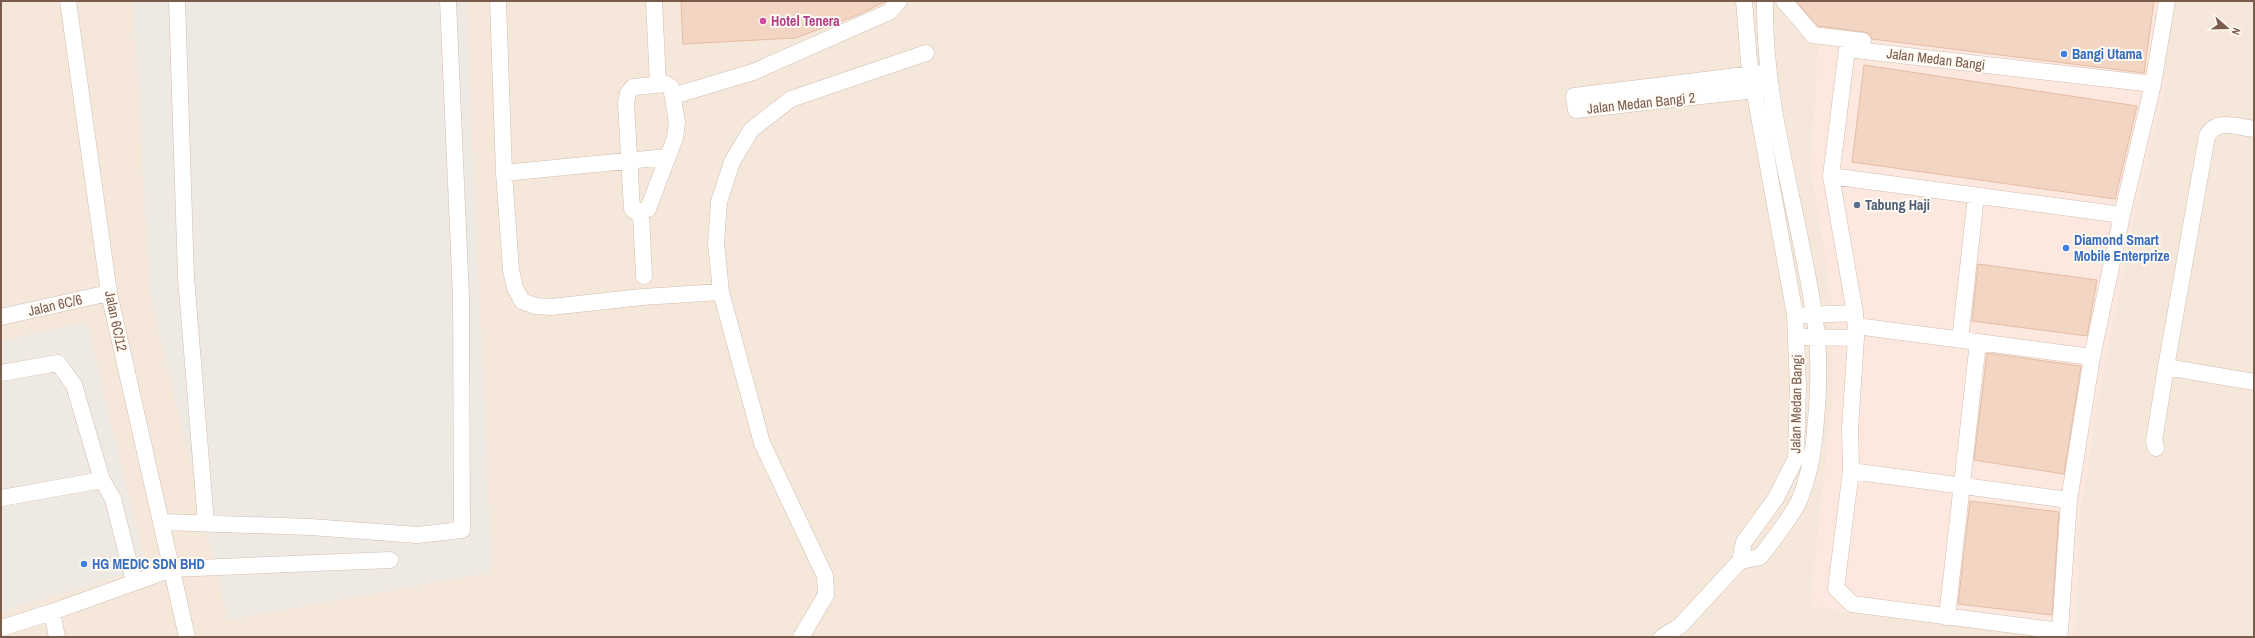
<svg xmlns="http://www.w3.org/2000/svg" width="2255" height="638" viewBox="0 0 2255 638" font-family="'Archivo Narrow',sans-serif">
	<rect width="100%" height="100%" fill="#fdf6ec"/>
	<!-- residential -->
	<path fill="#f5e8da" d="M1,1H2254V637H1Z"/>
	<!-- commercial -->
	<path fill="#fde8e0" d="M1798,1H2162L2150,71L1843,35L2168,76L2134,217L2098,398L2080,515L2074,637H2046L1843,612L1810,605L1832,405L1834,314L1811,168L1819,32L1797,9Z"/>
	<!-- industrial -->
	<path fill="#efe9e4" d="M133,1H466L492,572L228,620L150,294Z
		M87,322L146,567L1,612V341Z"/>
	<!-- building -->
	<path fill="#f3d5c3" stroke="#e6bba3" d="M681,1H886L860,14L795,38L683,44Z
		M1796,1H2154L2144,73L1872,39L1869,34L1865,32L1818,26Z
		M1864,65L2137,106L2115,199L1852,162Z
		M1978,264L2097,280L2087,336L1972,321Z
		M1987,353L2081,366L2064,474L1974,460Z
		M1970,501L2059,512L2052,615L1958,604Z"/>
	<g fill="none" stroke-linecap="round" stroke-linejoin="round">
		<defs>
			<path id="minor" d="M68,1L109,293L187,637
				M177,1L186,277L206,523
				M498,1L504,173L511,270L515,288L522,301L535,306L551,307L642,297L721,292
				M654,1L658,84
				M1744,1L1749,61L1795,315L1798,386L1796,458L1776,498L1744,542L1740,561L1760,557C1773,540 1788,522 1798,503C1810,477 1814,448 1816,420C1819,385 1820,349 1814,314C1799,210 1763,107 1765,1
				M1784,1L1813,35L1863,41
				M1762,73L1574,96L1576,110L1764,89
				M666,84L671,87L677,122L675,138L648,209L637,213L632,209L626,103L628,93L633,87Z
				M2153,84L1847,49L1831,176L1855,313L1856,338L1850,428L1851,471L1836,588L1852,604L2060,631L2069,500L2092,357L2122,215L2153,84L2167,1
				M673,96L753,72L889,12L899,1
				M2254,129C2237,127 2216,118 2207,136L2166,367L2254,382
				M504,173L667,157
				M1831,176L2122,215
				M641,213L644,276
				M1805,315L1855,313
				M1,317L109,293
				M1856,326L2092,357
				M1805,337L1856,338
				M1960,340L1976,196
				M1,373L58,363L74,385L102,480L113,499L134,582
				M2156,448L2154,441L2166,367
				M1851,471L2069,500
				M1,498L102,480
				M161,522L311,527L417,535L462,530L461,297L448,1
				M52,612L57,637
				M1947,617L1978,342
				M1,628L52,612L172,569L390,560
				M801,637L826,595L825,576L762,443L721,292L716,243L719,202L732,162L751,130L791,99L926,53
				M1662,637L1680,626L1740,561"/>
		</defs>
		<!-- minor casing -->
		<use href="#minor" stroke="#d1beb0" stroke-width="17"/>
		<!-- minor -->
		<use href="#minor" stroke="#fff" stroke-width="16"/>
	</g>
	<!-- markers -->
	<circle fill="#d1479c" stroke="#fffaf3" stroke-width="1.5" cx="763" cy="21" r="4"/>
	<g fill="#3f7fe0" stroke="#fffaf3" stroke-width="1.5">
		<circle cx="2064" cy="54" r="4"/>
		<circle cx="2066" cy="248" r="4"/>
		<circle cx="84" cy="564" r="4"/>
	</g>
	<circle fill="#5c6f8a" stroke="#fffaf3" stroke-width="1.5" cx="1857" cy="205" r="4"/>
	<g text-anchor="middle" dominant-baseline="central" stroke-width="4" stroke-linejoin="round" paint-order="stroke">
		<!-- hotel labels -->
		<g font-size="14" font-weight="bold" fill="#b23c85" stroke="#fffaf3" text-anchor="start">
			<text x="771" y="21">Hotel Tenera</text>
		</g>
		<!-- shop labels -->
		<g font-size="14" font-weight="bold" fill="#366cbe" stroke="#fffaf3" text-anchor="start">
			<text x="2072" y="54">Bangi Utama</text>
			<text x="2074" y="240">Diamond Smart<tspan x="2074" dy="16">Mobile Enterprize</tspan></text>
			<text x="92" y="564">HG MEDIC SDN BHD</text>
		</g>
		<!-- street labels -->
		<g font-size="14" fill="#7a5c4d" stroke="#fffaf3">
			<text transform="translate(1936 59) rotate(7)">Jalan Medan Bangi</text>
			<text transform="translate(1641 103) rotate(-6)">Jalan Medan Bangi 2</text>
			<text transform="translate(55 305) rotate(-13)">Jalan 6C/6</text>
			<text transform="translate(116 321) rotate(78)">Jalan 6C/12</text>
			<text transform="translate(1796 404) rotate(-89)">Jalan Medan Bangi</text>
		</g>
		<!-- service labels -->
		<g font-size="14" font-weight="bold" fill="#4e5e75" stroke="#fffaf3" text-anchor="start">
			<text x="1865" y="205">Tabung Haji</text>
		</g>
	</g>
	<!-- border -->
	<rect width="2255" height="638" fill="none" stroke="#7a5c4d" stroke-width="4"/>
	<!-- north arrow -->
	<g transform="translate(2227 28) rotate(110)" stroke="#fffaf3" stroke-width="3" paint-order="stroke">
	<path d="M0-3L7 15L0 10L-7 15Z" fill="#7a5c4d"/>
	<text y="-6" font-size="11" font-weight="bold" text-anchor="middle" fill="#7a5c4d">N</text>
	</g>
</svg>
